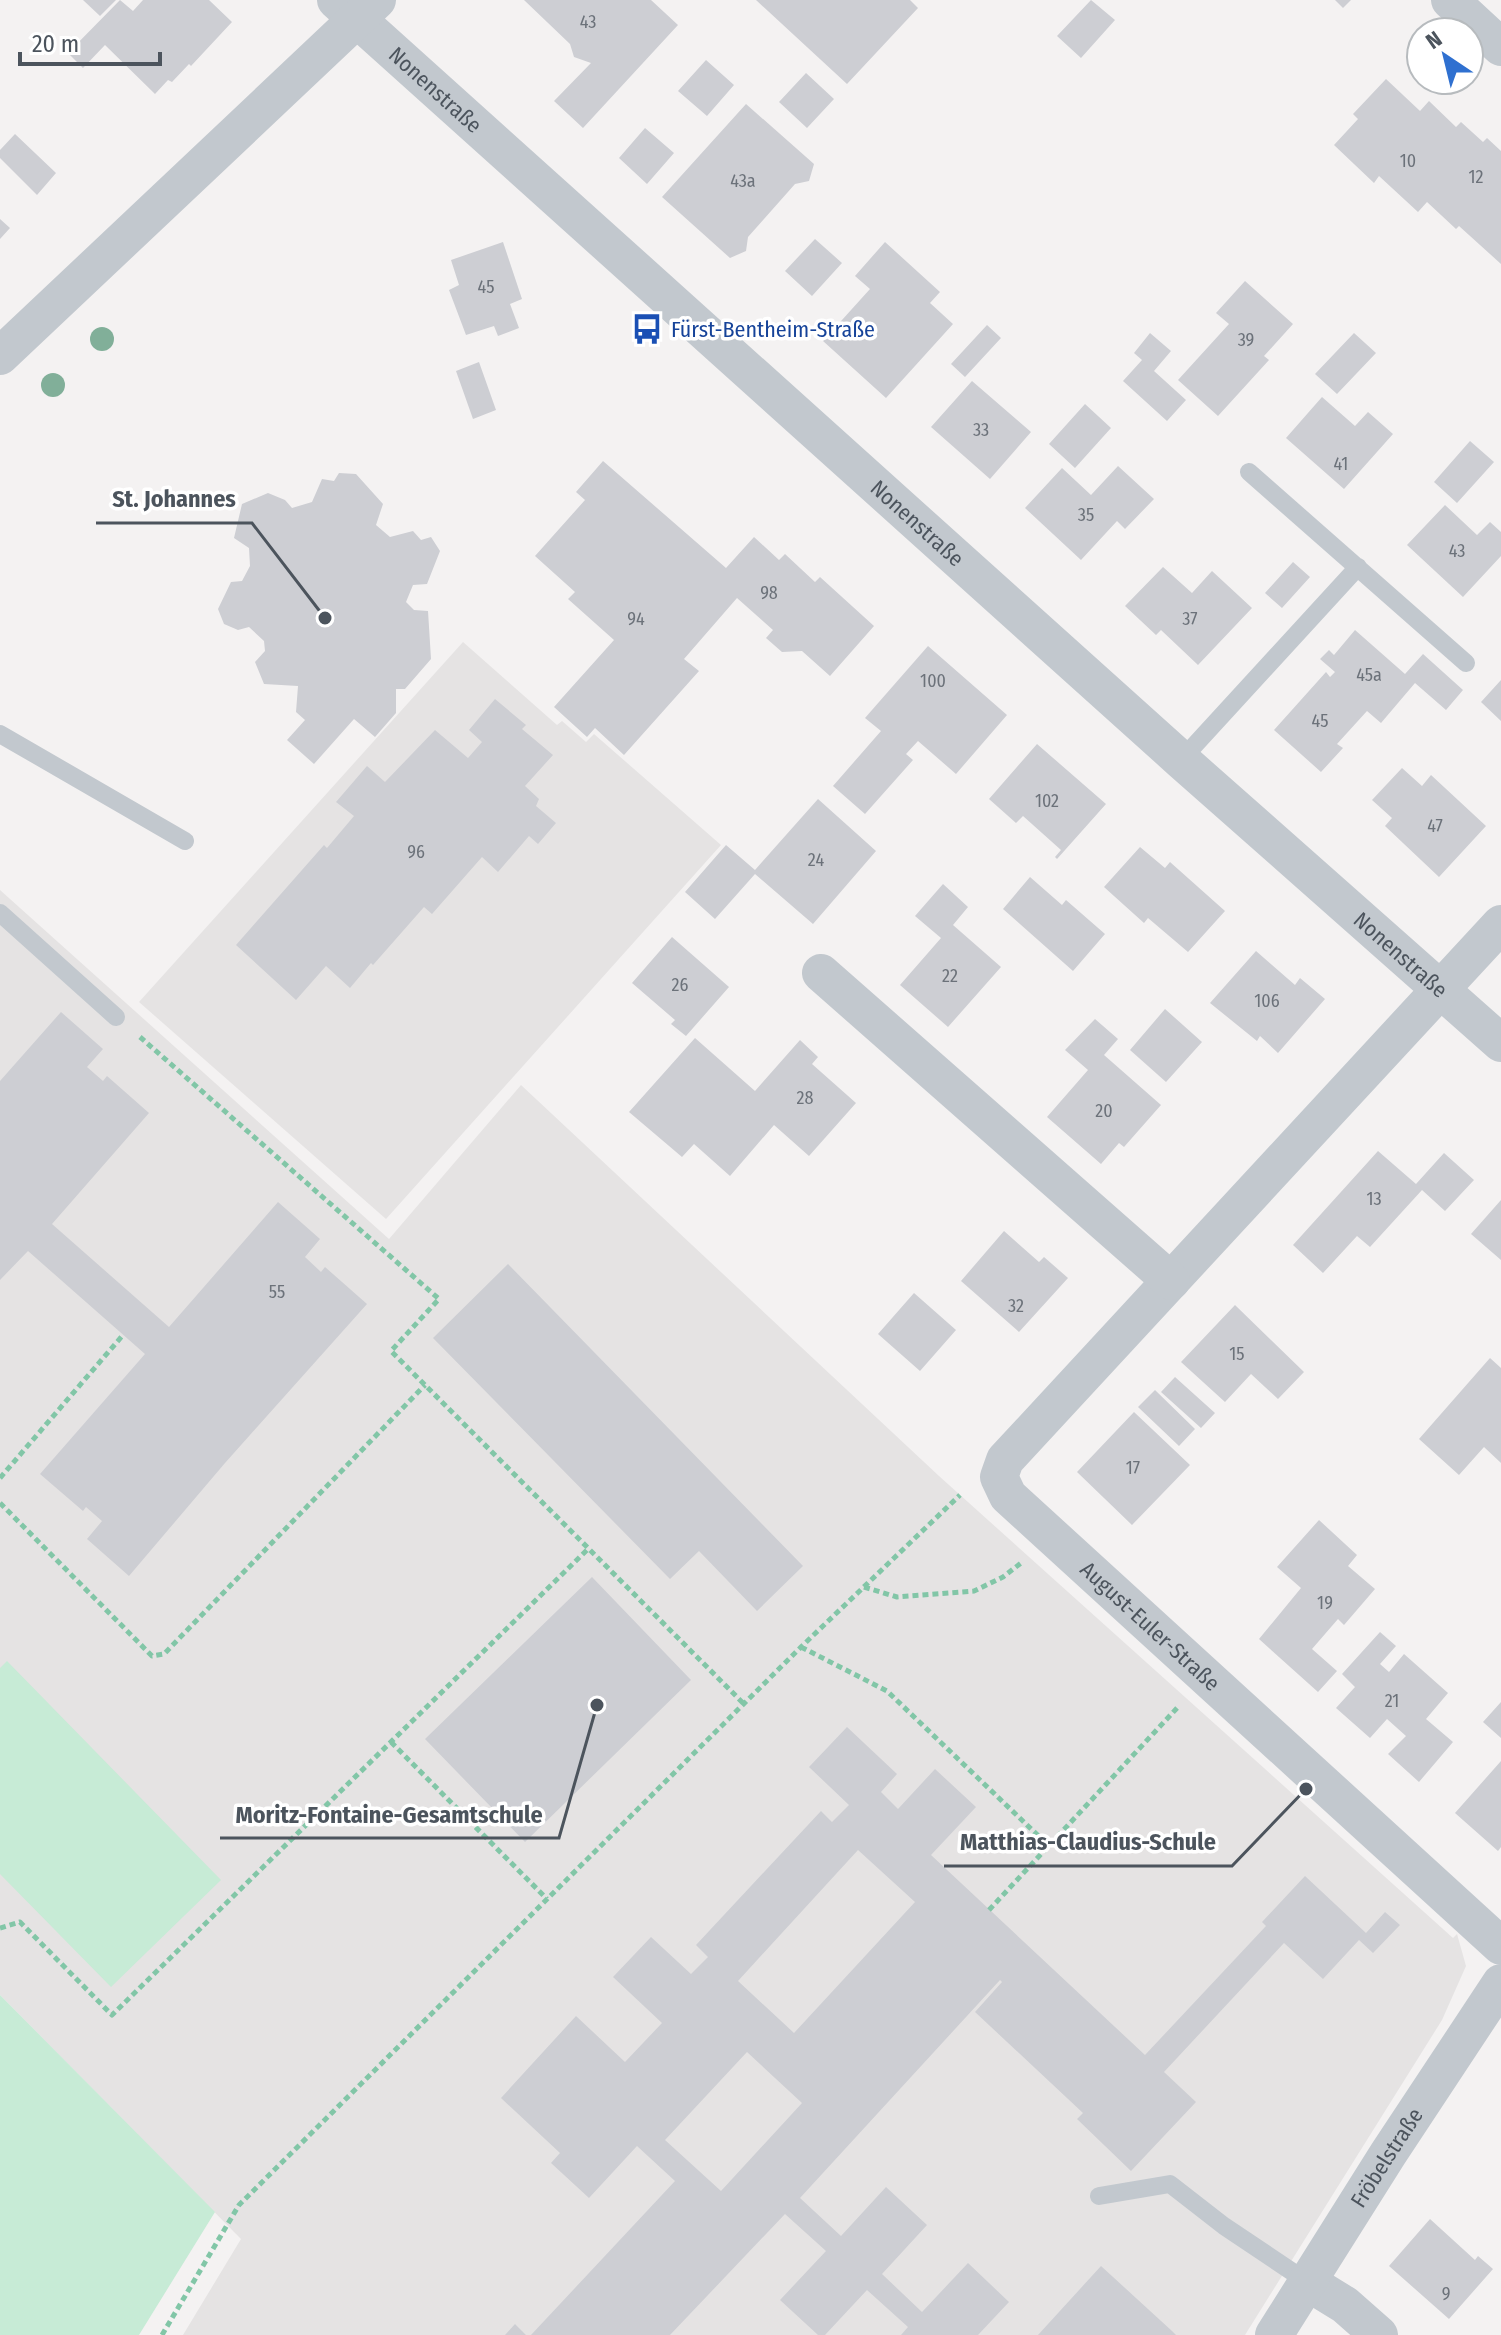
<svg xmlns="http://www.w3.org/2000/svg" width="1501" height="2335" viewBox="0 0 1501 2335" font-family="'Fira Sans Condensed',sans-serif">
	<rect width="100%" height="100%" fill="#f4f2f2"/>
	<!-- education -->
	<path fill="#e5e3e3" d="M463,642L557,725L562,721L586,742L594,734L721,845L386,1219L139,1002Z
		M0,890L389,1239L521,1085L939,1476L1453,1938L1457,1934L1466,1966L1442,2020L1245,2335H183L241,2239L0,1995Z"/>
	<!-- green -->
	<path fill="#c7ebd6" d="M7,1661L221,1880L111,1987L0,1874V1668Z
		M0,1995L215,2212L139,2335H0Z"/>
	<!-- building -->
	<path fill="#cdced3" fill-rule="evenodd" d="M83,0H116L100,16Z
		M120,0L133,11L143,0H209L232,22L191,66L189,64L172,82L168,80L155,94L105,45L83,68L68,53Z
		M524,0H651L678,25L583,128L554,101L591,63L574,57L570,44Z
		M756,0H910L918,8L847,84Z
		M1091,0L1115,20L1081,58L1057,36Z
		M1335,0H1351L1343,8Z
		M706,60L734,85L707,116L678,91Z
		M806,73L834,99L807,128L779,102Z
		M1386,79L1420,111L1429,101L1456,127L1461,122L1483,142L1487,138L1501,151V264L1459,226L1456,229L1427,202L1418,212L1379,176L1374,183L1334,145L1358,119L1353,114Z
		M746,104L814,164L809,181L795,184L748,237L746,251L730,258L662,197Z
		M645,128L674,153L647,184L619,158Z
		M15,134L56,173L37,195L0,158V150Z
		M0,219L10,228L0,239Z
		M815,239L842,263L812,296L785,271Z
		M503,242L522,299L510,304L519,328L498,336L494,326L466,335L449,290L459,285L451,260Z
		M885,242L940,292L930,303L953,324L886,398L823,341L870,289L855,276Z
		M1245,281L1293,324L1264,356L1269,360L1218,416L1178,380L1229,324L1216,313Z
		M987,325L1001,338L965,377L951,364Z
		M1150,333L1171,351L1154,371L1186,400L1167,421L1123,381L1142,360L1134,353Z
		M1354,333L1376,353L1337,394L1315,374Z
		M479,362L496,410L473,419L456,371Z
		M972,381L1031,432L990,479L931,427Z
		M1322,397L1355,426L1368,412L1393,434L1344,489L1286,438Z
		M1085,404L1111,428L1075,468L1049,444Z
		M1470,441L1494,462L1457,503L1434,482Z
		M603,461L726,568L754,537L779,560L785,554L815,582L820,577L874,626L830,676L802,651L782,652L766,638L773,630L737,598L684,659L699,671L624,755L595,728L587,737L554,707L614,640L568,599L575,592L535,556L585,500L576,492Z
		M1118,466L1154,499L1125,529L1117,521L1081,560L1025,508L1062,468L1091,495Z
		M339,473L356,474L383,504L376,525L390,537L413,531L421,540L431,537L440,551L427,584L413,585L406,602L414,610L428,611L431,659L405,689H396V713L375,737L354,719L314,764L287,740L305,720L296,712L298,686L264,684L255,662L265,651L264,641L249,627L238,630L224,624L218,609L231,582L242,581L250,566L249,548L234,538L242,504L268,493L285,500L292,508L312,502L322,479L334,481Z
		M1445,505L1477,535L1490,522L1501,532V556L1463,597L1407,545Z
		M1293,562L1310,577L1282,608L1265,593Z
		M1163,567L1192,593L1212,571L1252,608L1198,665L1161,630L1156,635L1125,606Z
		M1355,630L1405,674L1423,654L1463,690L1446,710L1415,683L1381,723L1367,711L1337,744L1343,748L1321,772L1274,730L1326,672L1330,677L1335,672L1320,659L1329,650L1334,655Z
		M928,646L1007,715L956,774L918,741L906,754L913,760L865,814L833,786L881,731L865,718Z
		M1501,680V721L1481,702Z
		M495,699L526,725L522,729L553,755L525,786L539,799L536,806L556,823L538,844L529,836L498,872L482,857L432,914L424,907L373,965L371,963L350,988L326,966L296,1000L236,945L324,845L327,848L354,816L336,802L367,766L385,782L435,730L468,758L482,742L469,730Z
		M1037,744L1106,804L1057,859L1055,857L1061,850L1023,816L1016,823L989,799Z
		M1402,768L1422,786L1431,775L1486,826L1439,877L1385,826L1392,818L1372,800Z
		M818,799L876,851L813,924L755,874L715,919L685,892L726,845L755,870Z
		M1140,847L1165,868L1170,862L1225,911L1188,952L1148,918L1144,923L1104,887Z
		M1030,877L1062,905L1066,900L1105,934L1073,971L1003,909Z
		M943,884L968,907L953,925L1001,967L948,1027L900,985L941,938L915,916Z
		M672,937L729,987L686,1036L671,1024L675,1020L632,983Z
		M1256,951L1295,985L1300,978L1325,999L1278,1053L1260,1036L1257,1041L1210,1003Z
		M1165,1009L1202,1042L1166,1082L1130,1050Z
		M61,1012L103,1049L87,1067L103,1081L107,1076L149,1113L52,1224L169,1327L278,1202L320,1239L305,1257L321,1272L325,1267L367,1304L225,1463L129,1576L87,1539L102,1521L86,1507L83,1511L40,1474L145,1354L28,1251L0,1280V1081Z
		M1095,1019L1118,1039L1104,1055L1161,1105L1124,1147L1119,1143L1101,1164L1047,1117L1088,1070L1065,1050Z
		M695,1038L755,1091L800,1040L818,1057L812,1064L856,1103L809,1156L774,1125L730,1176L694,1144L682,1157L629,1112Z
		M1378,1151L1416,1184L1444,1153L1474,1180L1445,1211L1422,1190L1370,1247L1357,1236L1323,1273L1293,1245Z
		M1501,1200V1260L1471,1234Z
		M1004,1231L1039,1262L1044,1257L1068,1278L1019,1332L961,1281Z
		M508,1264L803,1566L757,1611L699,1551L670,1579L433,1338Z
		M914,1293L956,1330L920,1371L878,1334Z
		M1235,1305L1304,1372L1278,1399L1251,1374L1225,1402L1181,1362Z
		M1490,1358L1501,1368V1463L1484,1447L1459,1475L1419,1439Z
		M1175,1377L1215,1413L1201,1428L1161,1392Z
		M1155,1390L1195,1429L1179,1446L1138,1407Z
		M1134,1412L1190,1465L1132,1525L1077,1472Z
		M1319,1520L1357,1555L1348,1566L1375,1589L1344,1625L1338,1619L1312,1649L1337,1671L1318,1692L1259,1639L1301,1588L1277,1567Z
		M592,1577L691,1680L525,1842L425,1739Z
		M1380,1632L1396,1646L1380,1664L1389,1672L1404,1654L1448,1693L1426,1719L1453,1742L1419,1782L1388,1754L1406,1736L1387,1719L1370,1738L1336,1708L1355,1687L1342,1674Z
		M1501,1702V1738L1483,1722Z
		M847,1727L897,1774L881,1792L898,1809L935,1769L976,1807L931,1855L1145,2055L1266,1926L1262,1922L1305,1876L1366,1933L1385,1912L1400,1925L1373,1953L1359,1940L1323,1979L1284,1943L1164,2072L1196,2102L1131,2171L1077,2119L1083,2113L975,2012L1002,1982L1000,1980L800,2198L841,2236L886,2187L927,2225L882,2274L922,2312L968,2263L1009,2302L978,2335H901L908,2327L867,2290L825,2335H818L780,2300L826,2251L785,2214L670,2335H531L675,2181L637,2146L589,2198L551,2163L560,2153L501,2098L576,2016L625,2062L662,2023L613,1977L651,1937L691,1974L708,1957L696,1945L821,1811L832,1822L849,1805L809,1767ZM858,1850L915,1902L794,2033L738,1981ZM747,2052L802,2103L721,2191L665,2140Z
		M1501,1761V1847L1498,1851L1455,1813Z
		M1430,2219L1475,2260L1478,2256L1493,2269L1449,2319L1389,2266Z
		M1101,2266L1172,2331L1176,2335H1038Z
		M515,2324L526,2335H505Z"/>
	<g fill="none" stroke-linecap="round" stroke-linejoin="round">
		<!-- path -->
		<path stroke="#82c6a7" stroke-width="5" stroke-dasharray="6 4" stroke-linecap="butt" d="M140,1037L439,1299L391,1351L744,1704
			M0,1478L123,1335
			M0,1503L152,1656L164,1654L425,1385
			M864,1587L897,1597L974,1591L1003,1577L1021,1563
			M801,1647L887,1691L1049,1846
			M391,1742L547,1899
			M989,1910L1178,1707
			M0,1928L20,1922L112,2015L588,1549
			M162,2335L239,2205L801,1647L960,1495"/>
		<!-- service -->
		<path stroke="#c2c8ce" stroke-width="18" d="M1249,472L1466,663
			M0,734L185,841
			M1181,760L1358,567
			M0,913L116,1017
			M1099,2196L1170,2184L1224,2226L1306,2281"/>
		<!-- minor -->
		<g stroke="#c2c8ce" stroke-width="38">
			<path id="s1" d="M336,0L1181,760L1501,1043"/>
			<path d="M1450,0L1501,47"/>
			<path d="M0,356L377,0"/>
			<path id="s2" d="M1501,924L1005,1460L999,1477L1008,1496L1501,1946"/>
			<path d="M821,973L1171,1281"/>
			<path d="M1306,2281L1345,2305L1379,2335"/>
			<path id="s3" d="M1274,2335L1388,2154L1501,1983"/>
		</g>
	</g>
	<!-- trees -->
	<g fill="#81af99">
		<circle cx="102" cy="339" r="12"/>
		<circle cx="53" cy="385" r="12"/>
	</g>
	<!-- icons -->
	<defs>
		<symbol id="bus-bare" viewBox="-9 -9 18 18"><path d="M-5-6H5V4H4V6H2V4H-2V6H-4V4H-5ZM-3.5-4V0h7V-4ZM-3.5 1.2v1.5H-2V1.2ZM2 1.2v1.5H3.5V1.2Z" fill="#1a4fb4" stroke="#fff" stroke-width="2.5" paint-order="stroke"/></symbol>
	</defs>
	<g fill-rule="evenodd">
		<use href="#bus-bare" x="625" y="307" width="44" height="44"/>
	</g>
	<g text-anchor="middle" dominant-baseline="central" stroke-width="7" stroke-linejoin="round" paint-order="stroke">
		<!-- number labels -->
		<g font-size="18" fill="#6c727a">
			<text x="588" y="22">43</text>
			<text x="1408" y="161">10</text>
			<text x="1476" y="177">12</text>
			<text x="743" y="181">43a</text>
			<text x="486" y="287">45</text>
			<text x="1246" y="340">39</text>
			<text x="981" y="430">33</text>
			<text x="1341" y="464">41</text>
			<text x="1086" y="515">35</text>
			<text x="1457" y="551">43</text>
			<text x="769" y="593">98</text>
			<text x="636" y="619">94</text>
			<text x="1190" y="619">37</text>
			<text x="1369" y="675">45a</text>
			<text x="933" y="681">100</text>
			<text x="1320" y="721">45</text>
			<text x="1047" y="801">102</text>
			<text x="1435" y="826">47</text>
			<text x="416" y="852">96</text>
			<text x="816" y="860">24</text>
			<text x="950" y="976">22</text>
			<text x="680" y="985">26</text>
			<text x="1267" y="1001">106</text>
			<text x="805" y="1098">28</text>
			<text x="1104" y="1111">20</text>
			<text x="1374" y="1199">13</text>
			<text x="277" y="1292">55</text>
			<text x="1016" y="1306">32</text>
			<text x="1237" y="1354">15</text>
			<text x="1133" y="1468">17</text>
			<text x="1325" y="1603">19</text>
			<text x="1392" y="1701">21</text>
			<text x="1446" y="2294">9</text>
		</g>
		<!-- street labels -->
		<g font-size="22" fill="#4c545d" stroke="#fff">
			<text stroke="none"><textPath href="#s1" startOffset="134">Nonenstraße</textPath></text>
			<text stroke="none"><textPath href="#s1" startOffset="782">Nonenstraße</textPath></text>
			<text stroke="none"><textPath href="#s1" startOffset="1430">Nonenstraße</textPath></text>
			<text stroke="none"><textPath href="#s2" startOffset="962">August-Euler-Straße</textPath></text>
			<text stroke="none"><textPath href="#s3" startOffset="210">Fröbelstraße</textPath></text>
		</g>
		<!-- transit labels -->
		<g font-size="22" fill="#164399" stroke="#fff" text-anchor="start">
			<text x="671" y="329">Fürst-Bentheim-Straße</text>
		</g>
	</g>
	<!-- callouts -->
	<path fill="none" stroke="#4c545d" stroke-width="3" d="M325 618L252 523H96M597 1705L559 1838H220M1306 1789L1232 1866H944"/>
	<g fill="#4c545d" stroke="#fff" stroke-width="3">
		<circle cx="325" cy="618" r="8"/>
		<circle cx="597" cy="1705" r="8"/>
		<circle cx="1306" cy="1789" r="8"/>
	</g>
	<g font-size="24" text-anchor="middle" font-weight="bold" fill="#4c545d" stroke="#fff" stroke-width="7" stroke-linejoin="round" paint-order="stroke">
		<text x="174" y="507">St. Johannes</text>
		<text x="389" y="1823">Moritz-Fontaine-Gesamtschule</text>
		<text x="1088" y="1850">Matthias-Claudius-Schule</text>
	</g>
	<!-- north arrow -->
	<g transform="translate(1445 56) rotate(325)"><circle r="38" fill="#ffffff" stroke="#b7bbbe" stroke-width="2"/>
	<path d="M0-6L14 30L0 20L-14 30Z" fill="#2f70d0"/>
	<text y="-12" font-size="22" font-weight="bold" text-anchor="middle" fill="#4c545d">N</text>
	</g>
	<!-- scale -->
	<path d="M20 52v12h140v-12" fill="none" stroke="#4c545d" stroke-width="4"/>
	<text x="32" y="52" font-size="24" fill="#4c545d" stroke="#ffffff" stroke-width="6" paint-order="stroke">20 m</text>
</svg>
